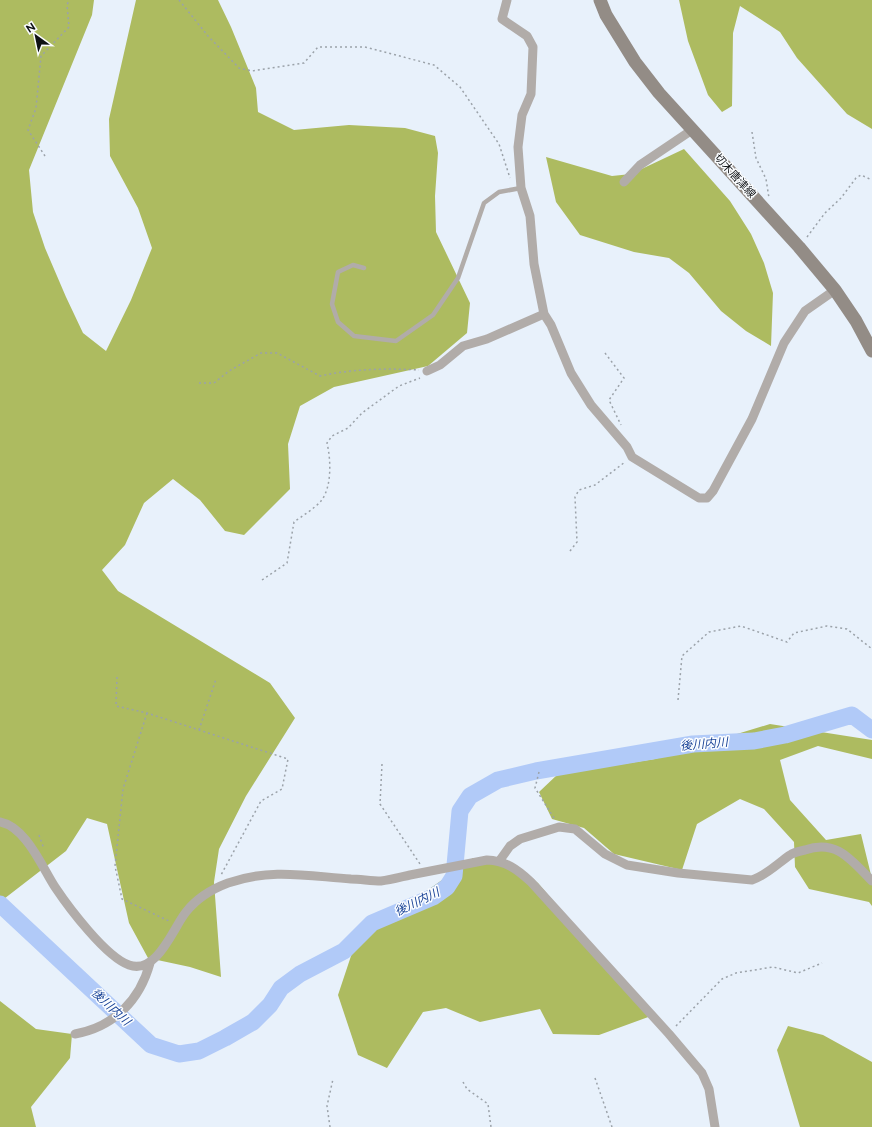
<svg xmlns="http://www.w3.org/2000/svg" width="872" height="1127" viewBox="0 0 872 1127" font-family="Raleway,'Noto Sans JP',sans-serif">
	<rect width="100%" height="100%" fill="#e8f1fb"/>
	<!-- forest -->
	<path fill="#adbb60" d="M0,0H94L92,15L29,170L33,212L45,248L66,297L83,333L106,351L131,300L152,248L138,208L110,156L109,119L136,0H218L231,27L256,88L258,112L294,130L349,125L405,128L435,136L438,153L435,196L436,232L470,303L467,333L428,366L334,387L300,406L288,444L290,489L244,535L225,531L200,500L173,479L144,503L125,545L102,570L118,591L270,683L295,718L246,796L219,849L214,882L221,977L190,967L148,958L129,923L107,824L87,818L66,851L0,902Z
		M679,0H872V129L847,114L797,58L780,32L740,6L733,33L732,106L722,112L708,95L688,41Z
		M684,149L730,201L751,234L764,263L773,293L771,346L746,331L721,311L689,273L669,258L634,252L580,235L556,202L546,157L612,176L631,174Z
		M770,724L872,740V759L818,746L780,760L790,800L826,840L861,834L872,879V906L869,902L809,889L795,867L794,842L764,809L740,799L697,824L682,870L614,854L584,828L552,819L539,792L558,774L655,759Z
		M473,858L513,865L538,883L651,1016L599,1035L553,1034L540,1009L480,1022L446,1008L423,1012L387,1068L358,1055L338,995L356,941Z
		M0,1001L36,1029L72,1034L70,1058L31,1107L36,1127H0Z
		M788,1026L823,1035L872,1062V1127H800L777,1050Z"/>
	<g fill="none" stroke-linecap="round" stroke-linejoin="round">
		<!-- river -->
		<path stroke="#b1caf8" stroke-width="17" d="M0,904L151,1045L179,1054L199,1051L225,1038L253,1022L270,1005L281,988L300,974L344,951L372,923L433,897L447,887L454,876L460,811L470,796L498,780L536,771L693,744L754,741L785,735L852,715L872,730"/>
		<!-- path -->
		<path stroke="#9ba2a9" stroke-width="1.5" stroke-dasharray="2 3" stroke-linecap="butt" d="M179,0L208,36L239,68L252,71L304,63L318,47H365L434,65L460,87L499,144L510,178
			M752,132L756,158L766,179L769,198
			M45,156L28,130L36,108L41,56L69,27L67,5L69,0
			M807,237L825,213L841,198L856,178L861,175L872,180
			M605,353L624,378L609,400L621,425
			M199,383H214L229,371L261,353H277L320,376C353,369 385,368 419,370
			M570,551L577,542L575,497L579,490L595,485L625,462
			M262,580L287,563L294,522C302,516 314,509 321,501C332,487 331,460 327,443L332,436L348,428L362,413L399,386L420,378
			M117,677L116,706L147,713L288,759L282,789L261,801L221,875
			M678,700L682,656L709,632L741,626L787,642L794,633L827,626L847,629L872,649
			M147,713L123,789L115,866L122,899L169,921
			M199,730L216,679
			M382,764L380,804L420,864
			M539,772L535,788L554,818
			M39,835L44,849
			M676,1026L722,979L736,973L773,967L798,973L822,963
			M595,1078L612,1127
			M463,1082L467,1089L488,1104L491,1127
			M330,1127L327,1106L333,1079"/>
		<!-- lane -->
		<path stroke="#b1aca9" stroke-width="4.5" d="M364,268L353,265L338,272L332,304L338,322L354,336L396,341L433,315L458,278L484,203L499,192L521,188"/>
		<!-- street -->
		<path stroke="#b1aca9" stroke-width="9" d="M507,0L502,19L527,36L533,47L531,94L522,115L518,147L521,188L530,216L534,264L544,314L551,325L571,373L591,405L627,447L632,457L699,498H707L713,491L752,419L784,343L805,311L835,290
			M624,182L640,165L692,130
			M427,371L440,365L463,346L487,339L544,314
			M0,822C26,827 42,867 55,887C69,908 106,957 129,965C157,975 173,928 186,912C197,898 212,889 228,883C271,868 307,876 351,879C360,879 371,881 381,881C390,880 401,877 410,875C436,870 462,865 487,860C506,861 517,869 531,882L669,1034L702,1073L709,1089L715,1127
			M500,860L510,846L520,839L559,827L575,829L605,854L627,865L678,873L752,880C767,875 777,864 790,855C794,852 800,851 805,850C837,839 851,860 872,881
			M75,1034C114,1027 140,1000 150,963"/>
		<!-- secondary -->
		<path stroke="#938c86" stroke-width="13" d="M600,0L606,15L635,62L659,93L799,247L835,290L856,321L872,351"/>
	</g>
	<g text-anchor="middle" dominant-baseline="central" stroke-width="3" stroke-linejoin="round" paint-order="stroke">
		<!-- street labels -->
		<g font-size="11" fill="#0e1114" stroke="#fbfdff">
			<text transform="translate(735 176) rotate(48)">切木唐津線</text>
		</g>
		<!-- water labels -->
		<g font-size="12" font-style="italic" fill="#184297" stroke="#fbfdff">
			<text transform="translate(704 744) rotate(-5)">後川内川</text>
			<text transform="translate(417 902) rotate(-26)">後川内川</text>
			<text transform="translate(111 1007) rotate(43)">後川内川</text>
		</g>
	</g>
	<!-- north arrow -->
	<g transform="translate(36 36) rotate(327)" stroke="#fbfdff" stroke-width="3" paint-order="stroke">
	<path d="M0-3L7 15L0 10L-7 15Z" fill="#0e1114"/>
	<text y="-6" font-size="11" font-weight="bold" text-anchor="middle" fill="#0e1114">N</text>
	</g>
</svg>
